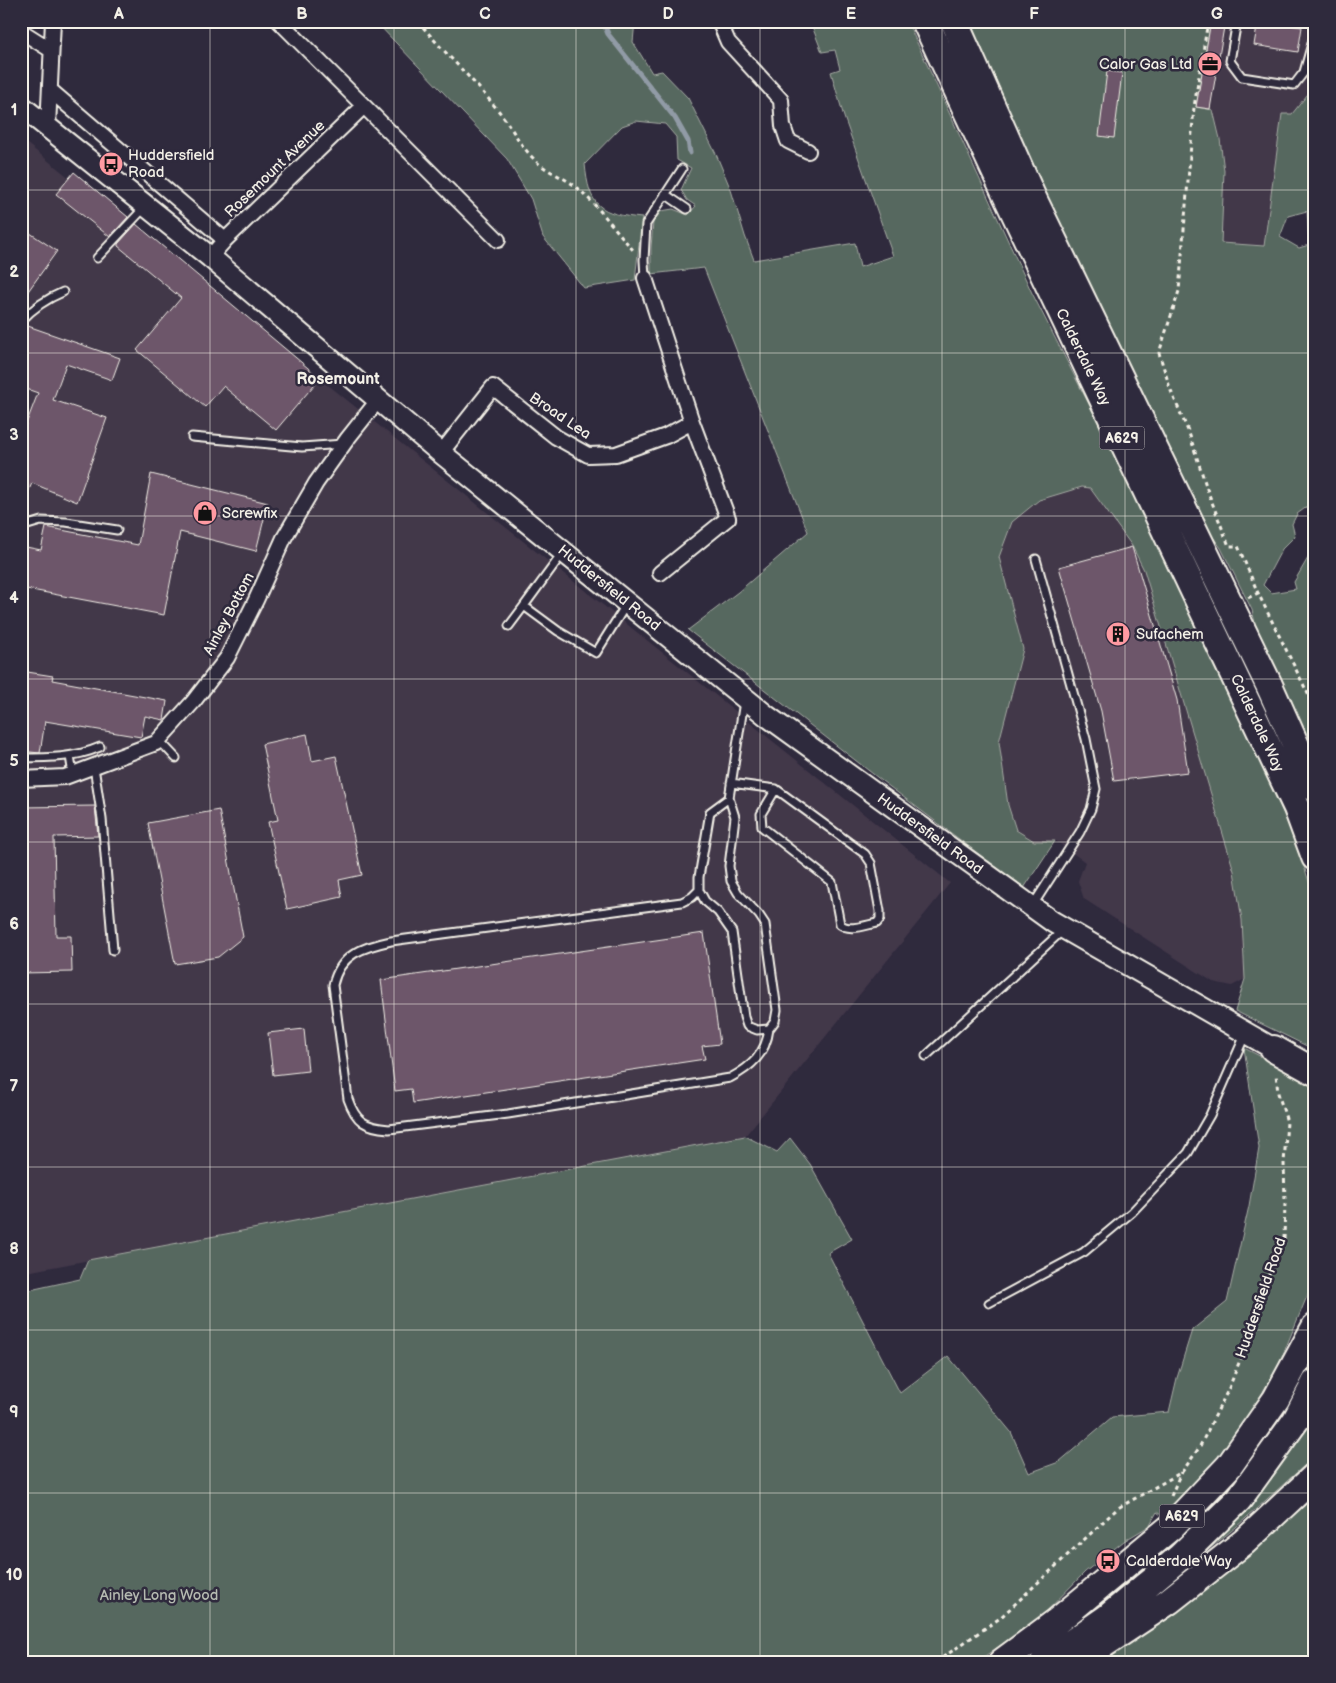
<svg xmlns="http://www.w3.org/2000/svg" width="1336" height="1683" viewBox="0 0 1336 1683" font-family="'Balsamiq Sans',sans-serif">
	<rect width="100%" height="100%" fill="#2f2a3d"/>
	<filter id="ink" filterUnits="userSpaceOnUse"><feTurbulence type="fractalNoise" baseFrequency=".02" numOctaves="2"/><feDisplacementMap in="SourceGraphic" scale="10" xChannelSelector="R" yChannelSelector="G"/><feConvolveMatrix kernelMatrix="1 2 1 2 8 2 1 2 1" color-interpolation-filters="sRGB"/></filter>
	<g filter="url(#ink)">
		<!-- built -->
		<path fill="#42374a" d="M1211,21H1315V85L1292,115H1282L1264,246L1221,243L1224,171L1220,139L1213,110L1196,107Z
			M21,139L950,883L745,1136L21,1273Z
			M1082,487L1090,488L1111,516L1132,546L1144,570L1234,871L1242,920L1245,979L1232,986L1213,982L1084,899L1078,881L1085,862L1056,841H1034L1016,830L1008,805L999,742L1023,649L999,557L1012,522L1039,500Z"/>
		<!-- green -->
		<path fill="#57675f" stroke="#a6aca4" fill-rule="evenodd" d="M375,21H635L633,42L652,73L662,71L688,98L716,154L731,190L745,236L754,260L855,243L860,267L893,256L844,117L831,72L840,69L835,50L822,52L810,21H907L1032,293L1118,461L1163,556L1266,773L1297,845L1315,900V1050L1235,1011L1245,979L1242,920L1234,871L1144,570L1132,546L1090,488L1082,487L1039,500L1012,522L999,557L1023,649L999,742L1008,805L1016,830L1034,841H1055L1024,888L882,781L688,630L738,592L808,532L704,268L651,274V248L653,222L661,211L673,209L688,215L696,206L687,200L681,190L691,168L677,160L676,137L665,124L636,121L622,126L585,164C589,207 600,214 642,218L635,280L584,288L543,237L531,199L507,159Z
			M958,21H1211L1196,107L1213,110L1220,139L1224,171L1221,243L1264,246L1282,114H1292L1315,85V482H1312L1309,494L1315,501L1297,514L1292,524L1295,536L1282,549L1263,585L1271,593L1296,589L1294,582L1315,546V766L1261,648L1252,610L1221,548L1200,519ZM1307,211L1309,245L1299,248L1280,237L1288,216Z
			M1244,1048L1315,1084V1277L1279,1364L1235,1440L1191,1486L1190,1494L1166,1519L1157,1512L1149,1526L1124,1541L1085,1572L1039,1619L976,1662H21V1292L80,1279L88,1260L745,1136L777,1152L790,1138L810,1164L852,1239L828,1253L900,1393L948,1356L1011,1432L1029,1473L1059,1462L1112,1417L1169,1412L1177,1378L1192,1330L1227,1302L1249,1206L1259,1148Z
			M1315,1400V1456L1236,1527L1154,1594Z
			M1315,1490V1662H1096Z"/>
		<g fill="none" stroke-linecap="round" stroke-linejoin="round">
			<!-- stream -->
			<path stroke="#919ba6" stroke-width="5" d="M603,21L608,34L675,118L688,141L690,153"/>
		</g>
		<!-- building -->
		<path fill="#6d566a" stroke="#f4f1e8" d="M1211,21H1225L1210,109L1196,107Z
			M1258,21L1302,27L1298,52L1254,45Z
			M1107,71L1122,73L1114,138L1099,136Z
			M74,172L128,217L110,237L56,194Z
			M136,224L320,378L276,430L223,386L205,407L137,350L181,298L118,246V244Z
			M21,227L57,251L21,301Z
			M25,325L120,358L112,380L66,364L53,400L107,418L77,502L32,483L21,509V437L38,393L21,387V326Z
			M151,474L268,503L256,551L180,532L164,615L21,588V546L41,550L46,527L138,545Z
			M1132,547L1177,700L1188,772L1114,781L1101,711L1059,567Z
			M21,671L53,676L52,680L167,701L164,720L145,716L141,737L45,721L40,753L21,751Z
			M307,734L312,761L336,756L362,875L339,880L342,897L287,909L268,822L278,820L262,744Z
			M95,806L98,836L54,837L56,936H71L72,972L21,973V807Z
			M219,810L243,937L218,957L175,964L148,823Z
			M704,933L720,1044L702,1046L705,1059L413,1103L411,1089L395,1091L381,980Z
			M304,1029L308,1071L273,1075L268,1033Z"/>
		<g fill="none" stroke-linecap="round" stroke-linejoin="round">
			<defs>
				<path id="lane" d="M1237,21L1230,61L1242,77L1294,85L1304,72L1315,33
					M665,194L687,209
					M97,258L145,207
					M645,278L644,260L646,224L682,169
					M21,321C34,307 46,299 63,292
					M192,437L302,447L343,444
					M21,527L41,521L66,522L117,530
					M562,554L524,606L558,631L596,653L626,605
					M509,626L524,606
					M159,740L176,758
					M70,756L73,775
					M21,758C48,758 75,758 100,747
					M94,767L102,819L113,950
					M731,783L776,789L865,854L871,863L880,911V919L877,923C866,925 849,932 840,924L832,882L762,827L761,814L776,789
					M729,798L710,812L699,877V890L705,901L718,912L732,932L744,1017L747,1026L757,1030L769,1029L775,1021L777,1010L765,924L759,915L738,893L731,881L729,866L735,817L729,798L744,701
					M699,890L692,897L682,902L391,941C363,947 340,954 333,985L348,1099C356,1122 365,1127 389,1129L508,1114L730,1078C751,1067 766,1054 769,1029
					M1033,905L1080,832L1091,809L1096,789L1086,739L1036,559
					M926,1056L1062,931
					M989,1303L1084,1252L1132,1212L1188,1153L1210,1115L1245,1035"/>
				<path id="street" d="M279,21L498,240
					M719,21L728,42L781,100L783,126L788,141L808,151
					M21,31L51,50
					M50,90L225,240
					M48,127L53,21
					M210,257L225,240L364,106
					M441,453L493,387L556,437L588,455L616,454L666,436L692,422L645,278
					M660,573L728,518L692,422
					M21,779L65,777L156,743L193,702L227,658L256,600L284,538L316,483L348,438L379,399"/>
				<path id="secondary" d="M21,106L210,257L441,453L767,716L1053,922L1274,1049"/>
				<path id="highway" d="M925,21L1006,195L1297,808L1315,857
					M954,21L1032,196L1269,685L1315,788
					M1274,1049L1315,1072
					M1002,1662L1056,1622L1171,1527L1229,1466L1276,1399L1315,1327
					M1044,1662L1107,1618L1180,1557L1239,1499L1296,1420L1315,1383
					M1077,1662L1169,1601L1244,1542L1315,1476"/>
			</defs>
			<!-- lane casing -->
			<use href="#lane" stroke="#f4f1e8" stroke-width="11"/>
			<!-- street casing -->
			<use href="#street" stroke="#f4f1e8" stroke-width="18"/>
			<!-- secondary casing -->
			<use href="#secondary" stroke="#f4f1e8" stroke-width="24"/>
			<!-- highway casing -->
			<use href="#highway" stroke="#f4f1e8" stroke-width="30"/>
			<!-- path -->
			<path stroke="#f4f1e8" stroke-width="3" stroke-dasharray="4 4" stroke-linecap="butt" d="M418,21C443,52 472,78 497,109C510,124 519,144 533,158C545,172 566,177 580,190C599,208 616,230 633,250
				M1208,21L1194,107L1179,291L1159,353L1171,391L1189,433L1208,492L1229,546H1238L1258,593L1315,708
				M1248,598L1258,593
				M1171,1496L1181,1472
				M936,1662L1000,1618L1118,1508L1182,1472L1199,1448L1229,1388L1246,1345L1263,1288L1284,1240L1285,1202L1284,1163L1287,1122L1278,1093L1276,1074"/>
			<!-- lane -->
			<use href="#lane" stroke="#2f2a3d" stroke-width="7"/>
			<!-- street -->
			<use href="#street" stroke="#2f2a3d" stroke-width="14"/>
			<!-- secondary -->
			<use href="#secondary" stroke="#2f2a3d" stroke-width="20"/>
			<!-- highway -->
			<use href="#highway" stroke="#2f2a3d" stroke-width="26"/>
		</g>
	</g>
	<!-- grid -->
	<path fill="none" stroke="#f4f1e8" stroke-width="1" stroke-opacity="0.55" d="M210,21V1662M394,21V1662M576,21V1662M760,21V1662M942,21V1662M1125,21V1662M21,190H1315M21,353H1315M21,516H1315M21,679H1315M21,842H1315M21,1004H1315M21,1167H1315M21,1330H1315M21,1493H1315"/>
	<!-- icons -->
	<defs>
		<symbol id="office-disc" viewBox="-11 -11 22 22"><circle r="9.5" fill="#ff9aa2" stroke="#2f2a3d"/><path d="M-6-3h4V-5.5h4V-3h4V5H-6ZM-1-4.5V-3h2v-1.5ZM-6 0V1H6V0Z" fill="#111"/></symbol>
		<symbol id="bus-disc" viewBox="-11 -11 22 22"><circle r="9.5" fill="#ff9aa2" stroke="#2f2a3d"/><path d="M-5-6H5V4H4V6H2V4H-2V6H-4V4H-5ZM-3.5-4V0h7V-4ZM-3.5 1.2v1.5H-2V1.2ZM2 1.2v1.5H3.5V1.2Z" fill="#111"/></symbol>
		<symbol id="shop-disc" viewBox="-11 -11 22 22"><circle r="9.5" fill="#ff9aa2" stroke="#2f2a3d"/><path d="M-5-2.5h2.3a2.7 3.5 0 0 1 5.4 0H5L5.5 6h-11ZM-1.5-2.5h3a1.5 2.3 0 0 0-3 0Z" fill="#111"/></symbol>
		<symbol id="building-disc" viewBox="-11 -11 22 22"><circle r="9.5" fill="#ff9aa2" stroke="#2f2a3d"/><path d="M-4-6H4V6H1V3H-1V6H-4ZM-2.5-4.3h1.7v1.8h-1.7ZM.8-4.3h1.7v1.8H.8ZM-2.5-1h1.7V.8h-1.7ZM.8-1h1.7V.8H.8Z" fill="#111"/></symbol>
	</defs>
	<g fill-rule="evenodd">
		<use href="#office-disc" x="1196" y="50" width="28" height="28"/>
		<use href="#bus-disc" x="97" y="150" width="28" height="28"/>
		<use href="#shop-disc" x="191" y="499" width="28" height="28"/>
		<use href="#building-disc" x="1104" y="620" width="28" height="28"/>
		<use href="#bus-disc" x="1094" y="1547" width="28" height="28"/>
	</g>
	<g text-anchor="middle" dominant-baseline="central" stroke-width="5" stroke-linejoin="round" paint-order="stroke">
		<!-- shield labels -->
		<g fill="#2f2a3d" stroke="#b9b5b5" stroke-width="1">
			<rect x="1099.5" y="426.5" width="45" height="23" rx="4"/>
			<rect x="1159.5" y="1504.5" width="45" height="23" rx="4"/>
		</g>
		<g font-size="14" font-weight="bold" fill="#f4f1e8">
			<text x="1122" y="438">A629</text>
			<text x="1182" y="1516">A629</text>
		</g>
		<!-- poi labels -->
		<g font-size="15" fill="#f4f1e8" stroke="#2f2a3d" text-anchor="start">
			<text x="1192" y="64" text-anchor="end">Calor Gas Ltd</text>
			<text x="128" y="155">Huddersfield<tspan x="128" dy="17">Road</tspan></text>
			<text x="222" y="513">Screwfix</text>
			<text x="1136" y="634">Sufachem</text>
			<text x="1126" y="1561">Calderdale Way</text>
		</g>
		<!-- street labels -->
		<g font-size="15" fill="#f4f1e8" stroke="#2f2a3d">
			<text transform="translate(275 169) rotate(-44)">Rosemount Avenue</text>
			<text transform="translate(1083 357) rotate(64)">Calderdale Way</text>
			<text transform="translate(560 416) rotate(34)">Broad Lea</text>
			<text transform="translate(609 588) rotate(39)">Huddersfield Road</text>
			<text transform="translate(229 614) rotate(-62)">Ainley Bottom</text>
			<text transform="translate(1257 723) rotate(65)">Calderdale Way</text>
			<text transform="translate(930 834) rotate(36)">Huddersfield Road</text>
			<text transform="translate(1261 1298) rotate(-71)">Huddersfield Road</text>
		</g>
		<!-- park labels -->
		<g font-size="15" fill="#b5bab1" stroke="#2f2a3d">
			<text x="159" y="1595">Ainley Long Wood</text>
		</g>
		<!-- neighbourhood labels -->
		<g font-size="16" font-weight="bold" fill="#f4f1e8" stroke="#2f2a3d">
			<text x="338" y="379">Rosemount</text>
		</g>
	</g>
	<!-- margin -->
	<rect width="1336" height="1683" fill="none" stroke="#2f2a3d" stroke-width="55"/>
	<rect x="28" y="28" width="1280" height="1628" fill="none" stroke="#f4f1e8" stroke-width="2"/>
	<g font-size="16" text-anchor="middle" font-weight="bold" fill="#f4f1e8">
		<text x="119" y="19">A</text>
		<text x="302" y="19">B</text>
		<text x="485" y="19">C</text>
		<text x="668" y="19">D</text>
		<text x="851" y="19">E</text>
		<text x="1034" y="19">F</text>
		<text x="1217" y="19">G</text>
		<text x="14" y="115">1</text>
		<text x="14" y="277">2</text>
		<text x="14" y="440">3</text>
		<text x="14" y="603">4</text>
		<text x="14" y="766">5</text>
		<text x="14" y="929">6</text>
		<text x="14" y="1091">7</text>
		<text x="14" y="1254">8</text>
		<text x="14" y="1417">9</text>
		<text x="14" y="1580">10</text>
	</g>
</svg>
